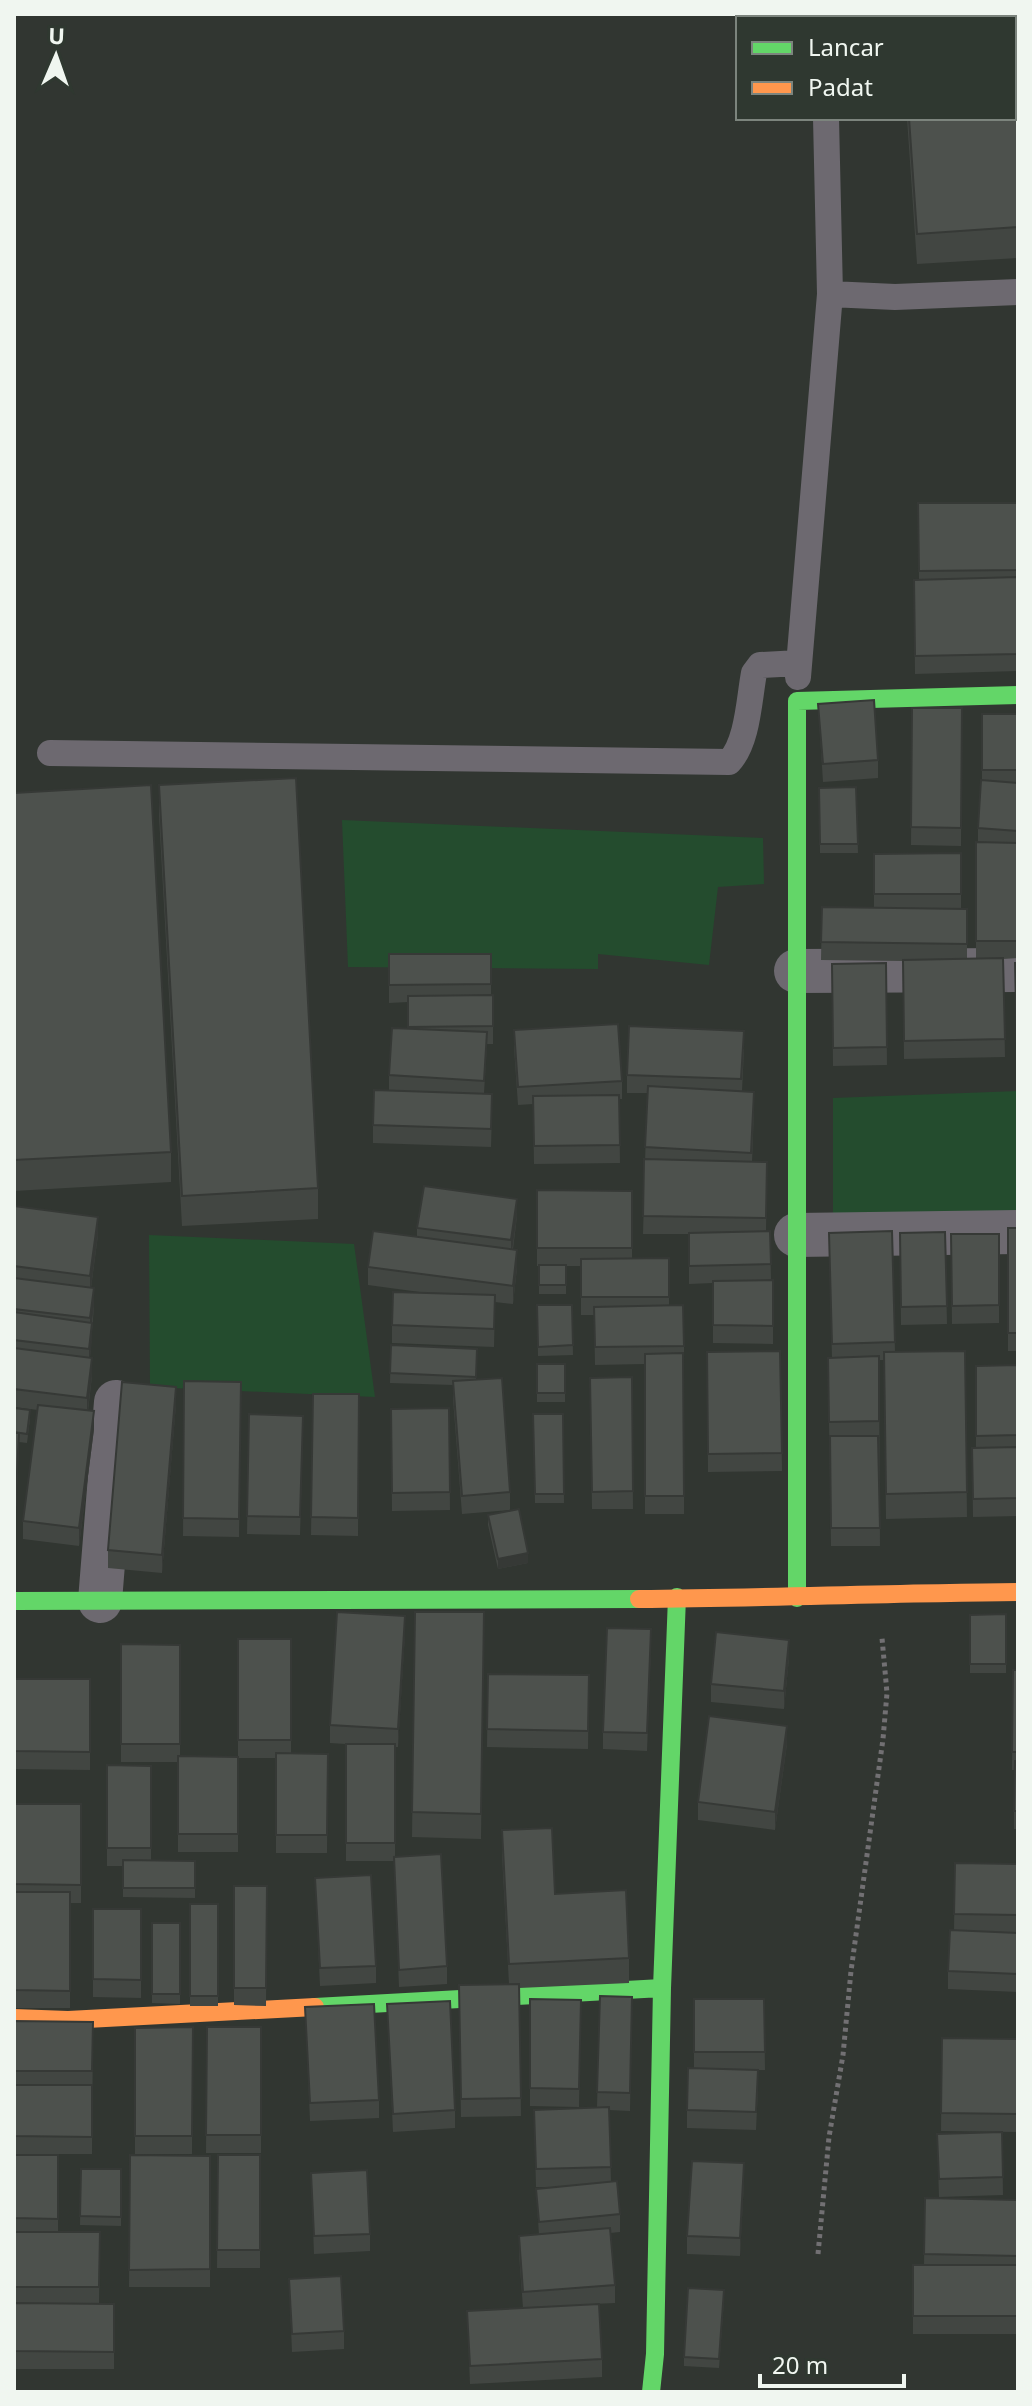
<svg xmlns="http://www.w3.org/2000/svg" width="1032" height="2406" viewBox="0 0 1032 2406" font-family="'Noto Sans',sans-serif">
	<rect width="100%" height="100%" fill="#313631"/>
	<!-- green -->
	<path fill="#244c2e" d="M342,820L763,838L764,884L718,887L709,965L598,954V969L348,967Z
		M1018,1091V1215L833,1220V1098Z
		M149,1235L354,1244L375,1397L150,1387Z"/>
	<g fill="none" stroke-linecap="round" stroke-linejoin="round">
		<!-- path -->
		<path stroke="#727073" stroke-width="5" stroke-dasharray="4 4" stroke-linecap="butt" d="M818,2254L829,2137L843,2055L851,1971L883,1739L887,1693L882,1638"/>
		<!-- lane -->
		<path stroke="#6d6970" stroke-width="26" d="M824,14V18
			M826,118L830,294L895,297L1018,292
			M798,677L830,294
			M50,753L729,762C748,742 749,699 754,673L760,665L799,663"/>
		<!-- street -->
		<path stroke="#6d6970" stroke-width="44" d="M796,971L1018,970
			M796,1235L1018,1232
			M100,1601L116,1402"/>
		<!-- fast -->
		<path stroke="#63d668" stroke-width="18" d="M797,1598V701L1018,695
			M14,1601L639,1599
			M315,2007L662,1988
			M651,2392L655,2354L662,1988L677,1597"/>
		<!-- slow -->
		<path stroke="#ff974d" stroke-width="18" d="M639,1599C765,1598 891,1593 1018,1592
			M14,2018L68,2020L315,2007"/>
	</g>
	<!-- wall -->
	<path fill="#424642" d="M900,14H1018V258L917,264L907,118H1014V18H900Z
		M918,503H1018V671L915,674L914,580H919Z
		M818,704L878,760V778L823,782Z
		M912,708H962L961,846L911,845Z
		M982,714H1018V958L1003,959L1005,1057L904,1059L903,961L821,960L822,907L874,908V854L961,853V909H967V959H976V842H978V828L982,780Z
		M159,785L318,1188V1219L182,1226L159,816Z
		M856,787L858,853H820L819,788Z
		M14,793L171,1152V1182L14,1191Z
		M389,954H491V995H493V1044H487L484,1093L492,1112L491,1147L373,1143V1125L389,1091V1075L408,1028V1002L389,1003Z
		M886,963L887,1065L833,1066L832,964Z
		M514,1030L622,1081V1099H619L620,1163L534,1164L533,1104L518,1105L514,1048Z
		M744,1049L742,1091L754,1110L752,1162H767L766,1231H770L771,1280H773V1344L713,1343V1283L689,1284V1234H643L647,1093H627V1075Z
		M537,1190L632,1191V1258H669V1305L684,1346V1514H645V1364L595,1365L594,1315H581V1266H566V1294H539V1266H537Z
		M14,1206L98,1235L91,1288L94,1306L90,1358L92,1376L88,1411L94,1429L79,1546L23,1539V1521L38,1410L14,1407Z
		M517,1216L513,1249L517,1268L513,1304L495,1302L494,1347L392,1343V1325L427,1293L368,1285V1267L417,1237V1228Z
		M1008,1228H1018V1351H1008Z
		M892,1231L895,1352L965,1351L967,1517L886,1519L884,1360H879L880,1546H831L828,1358H832L829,1251Z
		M945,1232L947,1324L901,1325L900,1233Z
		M951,1234H999V1323L952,1324Z
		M537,1305H572L573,1355L538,1356Z
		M391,1345L477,1349L476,1380L510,1492V1510L462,1514L453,1399V1385L390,1383Z
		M780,1351L782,1471L708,1472L707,1352Z
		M537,1364H565V1402H537Z
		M1018,1365V1516L973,1517L972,1448H976V1366Z
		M632,1377L633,1509H592L590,1378Z
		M184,1381L241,1382L239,1537L183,1536Z
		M313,1394H359L358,1536L311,1535Z
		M176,1404L162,1573L108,1568V1550Z
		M14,1408L30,1419L27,1443L19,1442L15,1531L14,1530Z
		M449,1408L450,1510L392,1511L391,1409Z
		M249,1414L303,1434L300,1535L247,1534Z
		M533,1414H563L564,1503H535Z
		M488,1515L528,1563L498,1569L488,1525Z
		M415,1612H484L481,1839L412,1837Z
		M1006,1614V1673H970V1615Z
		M405,1634L398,1747H395V1857L447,1966V1984L399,1987L394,1861H346V1744L330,1743V1725Z
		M238,1639H291V1753L328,1754L327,1853H276V1758H238V1852H178V1762H121V1644L180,1645V1756L238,1757Z
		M651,1647L647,1751L603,1749V1732Z
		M789,1658L784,1709L711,1702V1684Z
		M1013,1670H1018V1829H1014V1770H1012Z
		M488,1674L589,1675L588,1749L487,1747Z
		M14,1679H90V1770L14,1769Z
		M787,1744L775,1830L698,1820V1802Z
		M107,1765L151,1766V1860L195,1861V1898L123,1897V1866H107Z
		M14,1804H81V1903H70V2008H14Z
		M502,1830L555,1894L629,1958V1983L519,1988L521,2116L461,2117L459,1985L509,1984L502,1855Z
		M955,1863L1018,1864V1992L948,1989V1971L954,1930Z
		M315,1878L376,1966V1983L320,1986Z
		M234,1886H267L266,2006L234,2005Z
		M190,1904H218V2006H190Z
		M93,1909H141V1998L93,1997Z
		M152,1923H180V2004L152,2003Z
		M600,1996L632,1997L630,2111L609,2110L611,2182L620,2214V2232L610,2233L615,2285V2303L593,2304L602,2359V2377L470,2384L467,2311L523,2308L519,2254V2236L539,2235L536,2189L554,2187H536L534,2110L597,2107Z
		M530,1999L581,2000L579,2107L530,2106Z
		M694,1999H764L765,2070H756L758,2088L756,2130L687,2128V2110L694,2068Z
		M387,2004L455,2110V2128L393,2132Z
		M305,2007L379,2100V2118L310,2121Z
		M14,2021L93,2022L92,2154H14Z
		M193,2027L192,2154H135V2028Z
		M207,2027H261V2153H206Z
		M942,2038L1018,2039V2132L941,2131Z
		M1002,2132L1003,2195L939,2197L937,2134Z
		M14,2155H58V2232H100L99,2304H114V2369H14Z
		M130,2155L210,2156V2287H129Z
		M218,2155H260V2268H217Z
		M81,2169H121V2226L80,2225Z
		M311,2173L370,2234V2251L314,2254Z
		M744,2181L740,2256L687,2254V2236Z
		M925,2198L1018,2200V2334H913V2265H924Z
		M289,2279L344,2331V2349L292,2352Z
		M724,2300L719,2368L684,2366V2357Z"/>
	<!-- shaded-wall -->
	<path fill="#363936" d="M517,1199V1216L511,1258V1240Z
		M98,1217V1235L90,1294V1276Z
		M517,1250V1268L513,1304V1286Z
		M94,1288V1306L90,1336V1318Z
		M92,1323V1340L89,1367V1349Z
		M92,1358V1376L87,1416V1398Z
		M176,1387V1404L162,1573V1555Z
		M94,1411V1429L79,1546V1528Z
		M528,1553V1563L498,1569V1559Z
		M405,1616V1634L398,1747V1729Z
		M789,1640V1658L784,1709V1691Z
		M787,1726V1744L775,1830V1812Z
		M744,2163V2181L740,2256V2238Z"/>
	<!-- building -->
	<path fill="#4d514d" stroke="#363936" stroke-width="2" d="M902,14H1018V227L917,234L909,118H1014V18H902Z
		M918,503H1018V570L919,571Z
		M1018,577V654L915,656L914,580Z
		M874,700L878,760L823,764L818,704Z
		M912,708H962L961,828L911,827Z
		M982,714H1018V770H982Z
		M296,778L318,1188L182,1196L159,785Z
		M981,780L1018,783V831L978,828Z
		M151,785L171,1152L14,1160V793Z
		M856,787L858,844H820L819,788Z
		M976,842L1018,843V941H976Z
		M961,853V894H874V854Z
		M822,907L967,909V944L821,942Z
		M389,954H491V984L389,985Z
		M1003,958L1005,1039L904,1041L903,960Z
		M886,963L887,1047L833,1048L832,964Z
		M1015,963H1018V1051H1017Z
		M493,995V1026L408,1027V996Z
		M618,1024L622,1081L518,1087L514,1030Z
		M629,1026L744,1031L741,1079L627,1075Z
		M392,1028L487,1032L484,1081L389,1075Z
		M648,1086L754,1092L751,1153L645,1147Z
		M374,1090L492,1094L491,1129L373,1125Z
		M619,1095L620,1145L534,1146L533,1096Z
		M644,1159L767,1162L766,1218L643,1216Z
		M424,1186L517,1199L511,1240L417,1228Z
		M537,1190L632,1191V1248H537Z
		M14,1206L98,1217L90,1276L14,1266Z
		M1008,1228H1018V1333H1008Z
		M373,1231L517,1250L513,1286L368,1267Z
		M770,1231L771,1264L689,1266V1233Z
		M892,1231L895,1342L832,1344L829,1233Z
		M945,1232L947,1306L901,1307L900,1233Z
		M951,1234H999V1305L952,1306Z
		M669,1258V1297H581V1259Z
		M539,1265H566V1285H539Z
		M14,1278L94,1288L90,1318L14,1309Z
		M773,1280V1326L713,1325V1281Z
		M393,1292L495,1295L494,1329L392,1325Z
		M537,1305H572L573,1345L538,1347Z
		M683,1305L684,1346L595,1347L594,1307Z
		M14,1312L92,1323L89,1349L14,1340Z
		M391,1345L477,1349L476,1377L390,1373Z
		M14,1348L92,1358L87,1398L14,1389Z
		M780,1351L782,1453L708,1454L707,1352Z
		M965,1351L967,1492L886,1494L884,1352Z
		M683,1353L684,1496H645V1354Z
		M879,1356V1421L829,1422L828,1358Z
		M537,1364H565V1393H537Z
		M1018,1365V1435L976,1436V1366Z
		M632,1377L633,1491L592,1492L590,1378Z
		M502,1378L510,1492L462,1496L453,1381Z
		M184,1381L241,1382L239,1519L183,1518Z
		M122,1382L176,1387L162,1555L108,1550Z
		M313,1394H359L358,1518L311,1517Z
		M38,1405L94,1411L79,1528L23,1521Z
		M14,1408L30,1410L27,1434L14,1432Z
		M449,1408L450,1492L392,1493L391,1409Z
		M249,1414L303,1416L300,1517L247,1516Z
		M533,1414H563L564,1494H535Z
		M14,1432L19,1433L15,1513H14Z
		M830,1436H878L880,1528H831Z
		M1018,1447V1498L973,1499L972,1448Z
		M519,1509L528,1553L498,1559L488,1515Z
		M337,1612L405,1616L398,1729L330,1725Z
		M415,1612H484L481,1814L412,1812Z
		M1006,1614V1664H970V1615Z
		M607,1628L651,1629L647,1733L603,1732Z
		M716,1632L789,1640L784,1691L711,1684Z
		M238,1639H291V1740H238Z
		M121,1644L180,1645V1744H121Z
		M1013,1670H1018V1752H1012Z
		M488,1674L589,1675L588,1731L487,1729Z
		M14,1679H90V1752L14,1751Z
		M709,1716L787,1726L775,1812L698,1802Z
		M346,1744H395V1843H346Z
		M276,1753L328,1754L327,1835H276Z
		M178,1756L238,1757V1834H178Z
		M1015,1761H1018V1811H1014Z
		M107,1765L151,1766V1848H107Z
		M14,1804H81V1885L14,1884Z
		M552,1828L555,1894L626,1890L629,1958L509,1964L502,1830Z
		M441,1854L447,1966L399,1970L394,1857Z
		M123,1860L195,1861V1888H123Z
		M955,1863L1018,1864V1915L954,1914Z
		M371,1875L376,1966L320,1968L315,1878Z
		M234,1886H267L266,1988H234Z
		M14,1892H70V1991L14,1990Z
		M190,1904H218V1996H190Z
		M93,1909H141V1980L93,1979Z
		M152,1923H180V1994H152Z
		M950,1930L1018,1933V1974L948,1971Z
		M519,1984L521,2098L461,2099L459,1985Z
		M600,1996L632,1997L630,2093L597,2092Z
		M530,1999L581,2000L579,2089L530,2088Z
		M694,1999H764L765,2052H694Z
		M450,2001L455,2110L393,2114L387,2004Z
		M374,2004L379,2100L310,2103L305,2007Z
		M14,2021L93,2022L92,2071H14Z
		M193,2027L192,2136H135V2028Z
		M207,2027H261V2135H206Z
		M942,2038L1018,2039V2114L941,2113Z
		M688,2068L758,2070L756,2112L687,2110Z
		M14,2085H92V2137L14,2136Z
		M609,2107L611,2167L536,2169L534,2110Z
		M1002,2132L1003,2177L939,2179L937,2134Z
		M14,2155H58V2219L14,2218Z
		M130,2155L210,2156V2269L129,2270Z
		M218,2155H260V2250H217Z
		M692,2161L744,2163L740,2238L687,2236Z
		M81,2169H121V2217L80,2216Z
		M367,2170L370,2234L314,2236L311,2173Z
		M617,2181L620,2214L539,2222L536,2189Z
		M925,2198L1018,2200V2256L924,2254Z
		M610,2228L615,2285L523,2292L519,2236Z
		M14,2232H100L99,2287H14Z
		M913,2265H1018V2316H913Z
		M341,2276L344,2331L292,2334L289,2279Z
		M688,2288L724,2290L719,2359L684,2357Z
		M14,2303L114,2304V2352L14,2351Z
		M599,2304L602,2359L470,2366L467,2311Z"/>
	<!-- border -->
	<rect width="1032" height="2406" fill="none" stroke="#f0f6f0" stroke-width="32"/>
	<!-- legend -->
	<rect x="736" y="16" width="280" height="104" fill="#2f3830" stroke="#7c847d" stroke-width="2"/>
	<rect x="752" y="42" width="40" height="12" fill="#63d668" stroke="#7c847d" stroke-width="2"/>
	<text x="808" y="56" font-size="24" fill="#f0f6f0">Lancar</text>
	<rect x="752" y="82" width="40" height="12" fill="#ff974d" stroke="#7c847d" stroke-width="2"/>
	<text x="808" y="96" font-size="24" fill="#f0f6f0">Padat</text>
	<!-- north arrow -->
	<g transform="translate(56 56) rotate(2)" stroke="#2f3830" stroke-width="6" paint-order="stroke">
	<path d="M0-6L14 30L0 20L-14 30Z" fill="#f0f6f0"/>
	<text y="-12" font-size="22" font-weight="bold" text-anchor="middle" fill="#f0f6f0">U</text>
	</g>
	<!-- scale -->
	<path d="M760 2374v12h144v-12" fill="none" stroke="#f0f6f0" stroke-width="4"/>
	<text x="772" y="2374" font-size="24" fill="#f0f6f0" stroke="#2f3830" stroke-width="6" paint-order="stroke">20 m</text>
</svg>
